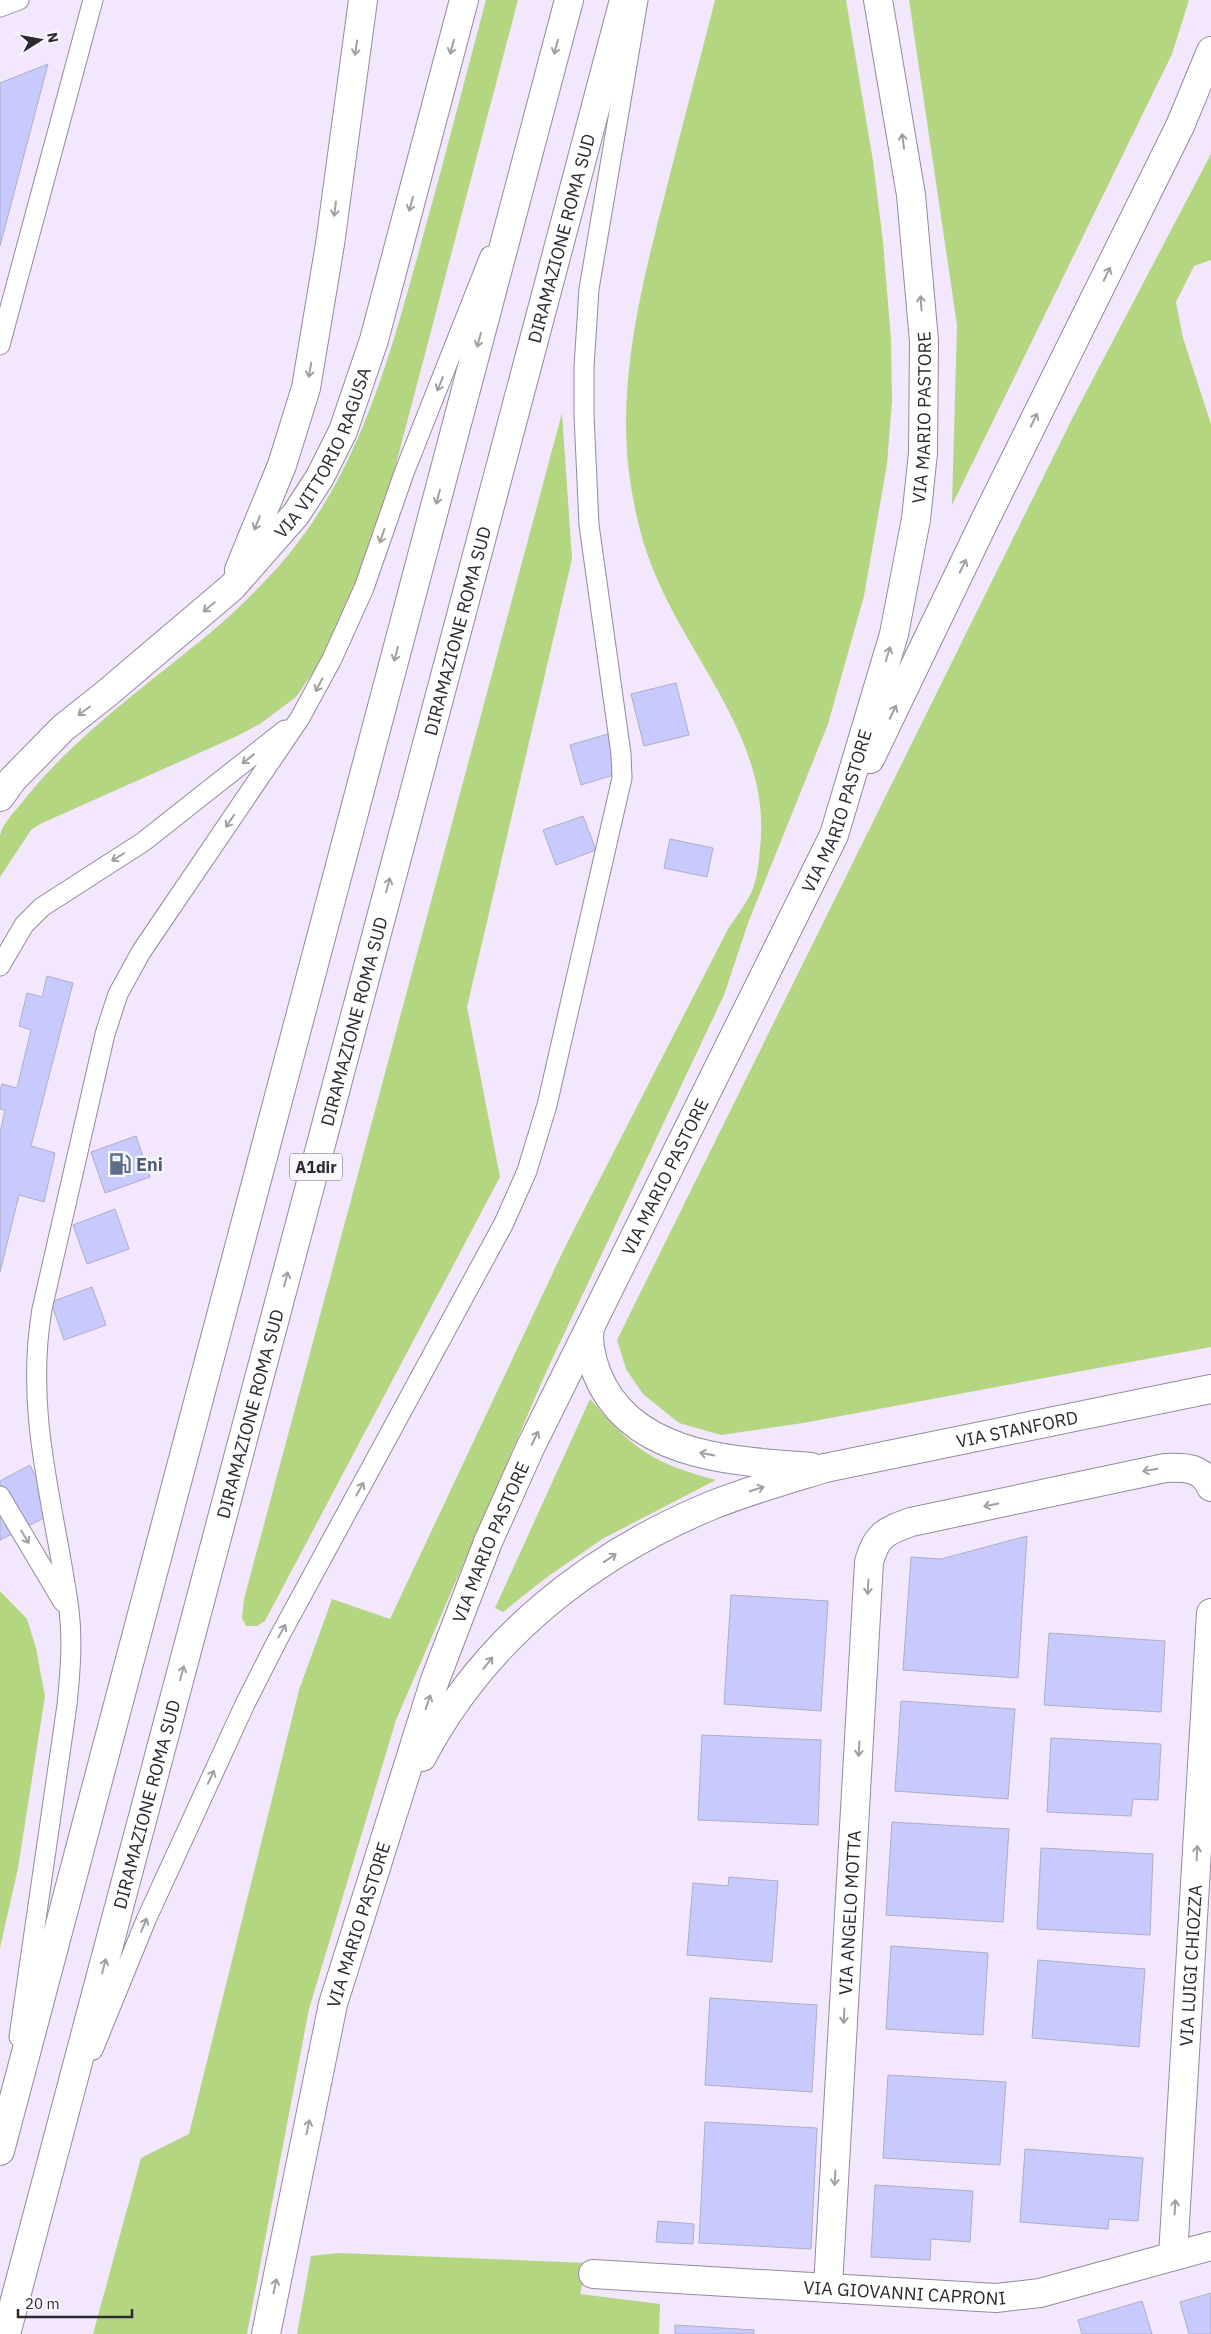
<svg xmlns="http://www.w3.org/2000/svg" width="1211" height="2334" viewBox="0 0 1211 2334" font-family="'IBM Plex Sans',sans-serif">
	<rect width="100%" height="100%" fill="#f2e7fc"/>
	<!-- green -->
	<path fill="#b4d680" d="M486,0H518L390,487L368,559L323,658L296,697L260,724L235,737L40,824L31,830L0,877C0,864 0,847 0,835C3,824 13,813 20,805C72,738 144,687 209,634C233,614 256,591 277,568C357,479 389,360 420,247C443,165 464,82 486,0Z
		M715,0H846L873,161L883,242L891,340L892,401L887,464L864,596L828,724L748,923L724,995L547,1370L396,1720L309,2009L247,2334H93L141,2158L189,2134L299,1690L332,1599L390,1619L565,1247L728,929C736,917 746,904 752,891C757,879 759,862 760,848C772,743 692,664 655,574C642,543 635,513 630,480C616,382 642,284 666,190C682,127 699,63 715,0Z
		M909,0H1189L1172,54L952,505L957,325Z
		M1211,154V260L1194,266L1176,302L1183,338L1211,424V1347L803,1423L721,1435L679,1423L643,1394L626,1369L617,1340L1073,417Z
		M562,413L572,559L467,1007L500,1177L265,1621L257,1626H246L242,1618L244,1599Z
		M590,1399C633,1449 652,1463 716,1480L604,1538L547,1577L503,1612L495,1608Z
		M0,1591L27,1619L36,1648L45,1696L18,1868L0,1948Z
		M339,2253L588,2263L580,2294L660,2304L659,2334H297L311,2256Z"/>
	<!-- building -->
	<path fill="#c7c9ff" stroke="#aeafc4" d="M48,64L0,246V83Z
		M676,683L689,735L644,746L631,694Z
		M608,734L620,773L581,785L570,745Z
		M583,816L596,850L556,865L543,830Z
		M670,839L713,848L707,877L664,868Z
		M47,976L73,983L31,1146L55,1153L44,1202L19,1195L0,1272V1133L5,1110L0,1109V1090L2,1084L17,1088L31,1030L19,1026L27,993L42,997Z
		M136,1136L150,1177L105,1193L91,1152Z
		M115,1209L129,1249L87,1264L73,1225Z
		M92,1287L106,1325L64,1340L51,1302Z
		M30,1465L54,1513L0,1540V1481Z
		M1027,1536L1018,1678L903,1670L911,1557L941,1559Z
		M731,1595L828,1601L821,1711L724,1704Z
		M1049,1633L1165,1641L1161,1712L1044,1705Z
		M901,1701L1015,1709L1008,1799L895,1791Z
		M702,1735L821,1740L818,1825L698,1820Z
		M1051,1738L1161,1744L1158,1800L1133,1799L1131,1816L1047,1812Z
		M892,1822L1009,1829L1003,1922L886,1915Z
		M1041,1848L1153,1854L1150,1935L1037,1929Z
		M729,1877L778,1881L772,1962L687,1955L693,1883L728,1886Z
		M891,1946L988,1953L983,2035L886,2029Z
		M1038,1960L1145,1969L1139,2047L1032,2038Z
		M710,1998L817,2005L812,2092L705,2085Z
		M888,2075L1006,2082L1000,2165L883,2158Z
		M705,2122L817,2128L811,2249L699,2243Z
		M1025,2149L1143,2158L1138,2221L1109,2219L1108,2229L1020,2222Z
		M875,2185L973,2191L970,2242L931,2239L930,2260L871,2257Z
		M658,2221L694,2224L693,2244L656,2242Z
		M1211,2293V2334H1189L1180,2302Z
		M1142,2301L1152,2334H1082L1078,2320Z
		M675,2325L754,2330V2334H675Z"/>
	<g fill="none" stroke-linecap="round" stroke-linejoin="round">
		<defs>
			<path id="lane" d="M0,7L19,0
				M0,345L93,0
				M0,966L24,925L42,907L143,842L285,730
				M0,1496L63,1602
				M19,2037L67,1705C70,1674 73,1642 69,1610C55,1506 24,1416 42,1309L105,1034L118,994L141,952L300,718L332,659L364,588L404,473L490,256
				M93,2050L146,1920L245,1704L278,1639L504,1223L527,1171L547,1105L622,778L621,754L589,525L584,415V367L589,289L638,0"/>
			<g id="street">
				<path id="s1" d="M1173,2256L1211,1613"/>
				<path id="s2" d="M593,2274L996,2298L1040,2293L1211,2246"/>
				<path id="s3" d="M828,2287L869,1562C876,1535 886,1531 911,1522L1165,1468C1185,1467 1202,1467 1211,1487"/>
			</g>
			<g id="secondary">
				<path id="s4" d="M825,1468L1211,1389"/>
			</g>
			<g id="highway">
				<path d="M239,570L282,465L306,388L330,244L363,0"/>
				<path d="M870,759L984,522L1180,126L1211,51"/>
				<path id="s5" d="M0,797L13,779L63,728L106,694L232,587L296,514L320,477L343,431L374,340L464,0"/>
				<path d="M591,1325C586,1338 592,1361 597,1374C631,1458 734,1461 811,1467"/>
				<path d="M422,1757C484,1639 588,1557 710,1506C747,1491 786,1480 825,1468"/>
				<path d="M0,2151L569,0"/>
				<path id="s6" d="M6,2334L624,0"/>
				<path id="s7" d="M266,2334L333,2004L435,1680L488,1542L530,1448L834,835L894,634L916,519L923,453L924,341L911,195L878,0"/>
			</g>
		</defs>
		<!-- lane casing -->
		<use href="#lane" stroke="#948a9e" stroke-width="21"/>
		<!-- street casing -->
		<use href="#street" stroke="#948a9e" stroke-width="30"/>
		<!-- secondary casing -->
		<use href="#secondary" stroke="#948a9e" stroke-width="30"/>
		<!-- highway casing -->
		<use href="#highway" stroke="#948a9e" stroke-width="30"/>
		<!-- lane -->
		<use href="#lane" stroke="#fff" stroke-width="19"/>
		<!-- street -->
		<use href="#street" stroke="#fff" stroke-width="28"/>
		<!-- secondary -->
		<use href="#secondary" stroke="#fff" stroke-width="28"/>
		<!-- highway -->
		<use href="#highway" stroke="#fff" stroke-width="28"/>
	</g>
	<!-- one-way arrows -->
	<defs><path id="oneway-shaft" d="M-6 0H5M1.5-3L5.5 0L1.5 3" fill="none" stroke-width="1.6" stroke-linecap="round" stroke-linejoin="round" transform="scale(1.25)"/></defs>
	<g stroke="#a09fa2">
		<use href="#oneway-shaft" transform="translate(452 47) rotate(105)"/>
		<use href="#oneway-shaft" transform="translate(556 47) rotate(105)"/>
		<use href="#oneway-shaft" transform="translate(356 48) rotate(98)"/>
		<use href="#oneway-shaft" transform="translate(903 141) rotate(-98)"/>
		<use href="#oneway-shaft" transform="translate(411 204) rotate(105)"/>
		<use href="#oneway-shaft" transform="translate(335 209) rotate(97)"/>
		<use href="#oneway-shaft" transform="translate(1107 274) rotate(-64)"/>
		<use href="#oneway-shaft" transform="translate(921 303) rotate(-94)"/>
		<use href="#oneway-shaft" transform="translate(479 340) rotate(105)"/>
		<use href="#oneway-shaft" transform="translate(310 370) rotate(100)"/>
		<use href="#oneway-shaft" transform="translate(440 384) rotate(112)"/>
		<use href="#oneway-shaft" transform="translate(1034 420) rotate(-64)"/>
		<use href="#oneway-shaft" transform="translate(438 497) rotate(105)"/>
		<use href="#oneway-shaft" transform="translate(257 523) rotate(112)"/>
		<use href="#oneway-shaft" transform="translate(382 536) rotate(109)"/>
		<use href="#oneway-shaft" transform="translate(963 566) rotate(-64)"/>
		<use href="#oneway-shaft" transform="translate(209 607) rotate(140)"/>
		<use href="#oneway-shaft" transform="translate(396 654) rotate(105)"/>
		<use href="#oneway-shaft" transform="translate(888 654) rotate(-73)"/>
		<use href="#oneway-shaft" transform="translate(319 685) rotate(117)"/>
		<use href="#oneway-shaft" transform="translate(84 711) rotate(143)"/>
		<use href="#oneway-shaft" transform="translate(893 712) rotate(-64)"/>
		<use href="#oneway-shaft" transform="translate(248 759) rotate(142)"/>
		<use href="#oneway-shaft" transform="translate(230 821) rotate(124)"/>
		<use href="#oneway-shaft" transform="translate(118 857) rotate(148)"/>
		<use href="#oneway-shaft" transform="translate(388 885) rotate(-75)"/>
		<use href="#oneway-shaft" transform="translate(286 1279) rotate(-75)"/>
		<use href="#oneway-shaft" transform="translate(535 1438) rotate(-64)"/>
		<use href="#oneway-shaft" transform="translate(707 1454) rotate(-169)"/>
		<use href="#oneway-shaft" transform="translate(1150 1470) rotate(170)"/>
		<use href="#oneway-shaft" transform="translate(360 1489) rotate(-61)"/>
		<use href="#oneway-shaft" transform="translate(757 1489) rotate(-18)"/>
		<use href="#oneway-shaft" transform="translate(991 1505) rotate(168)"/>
		<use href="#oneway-shaft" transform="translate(25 1537) rotate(59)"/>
		<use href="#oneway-shaft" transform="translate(610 1558) rotate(-34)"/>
		<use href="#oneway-shaft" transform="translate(868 1587) rotate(93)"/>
		<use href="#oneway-shaft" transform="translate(282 1631) rotate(-61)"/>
		<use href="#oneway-shaft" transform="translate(488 1663) rotate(-52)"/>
		<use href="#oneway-shaft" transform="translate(182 1673) rotate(-75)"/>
		<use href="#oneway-shaft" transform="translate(428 1702) rotate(-71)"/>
		<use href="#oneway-shaft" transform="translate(859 1749) rotate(93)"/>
		<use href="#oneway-shaft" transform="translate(211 1777) rotate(-65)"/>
		<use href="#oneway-shaft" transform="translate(1197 1853) rotate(-87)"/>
		<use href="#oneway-shaft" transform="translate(144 1925) rotate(-67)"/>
		<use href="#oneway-shaft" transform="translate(104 1966) rotate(-75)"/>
		<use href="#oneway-shaft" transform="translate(844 2016) rotate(93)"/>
		<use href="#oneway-shaft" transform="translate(308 2127) rotate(-78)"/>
		<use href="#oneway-shaft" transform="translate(835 2178) rotate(93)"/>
		<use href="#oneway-shaft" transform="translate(1175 2207) rotate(-87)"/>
		<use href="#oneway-shaft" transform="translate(275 2286) rotate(-78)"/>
	</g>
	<!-- icons -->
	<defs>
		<symbol id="fuel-bare" viewBox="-9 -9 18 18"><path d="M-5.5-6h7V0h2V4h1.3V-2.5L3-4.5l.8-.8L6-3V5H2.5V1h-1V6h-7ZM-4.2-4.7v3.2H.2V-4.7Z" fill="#5c6f8a" stroke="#fbf8fd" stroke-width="2.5" paint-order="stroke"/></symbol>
	</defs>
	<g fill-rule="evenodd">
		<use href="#fuel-bare" x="104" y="1148" width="32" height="32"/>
	</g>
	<g text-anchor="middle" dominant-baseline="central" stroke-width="4.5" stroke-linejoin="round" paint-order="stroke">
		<!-- shield labels -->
		<rect fill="#fbf8fd" stroke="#6b676e" stroke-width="1" x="290" y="1153.5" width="52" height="27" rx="4"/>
		<g font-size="16" font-weight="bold" fill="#2d2931">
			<text x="316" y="1167">A1dir</text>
		</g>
		<!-- street labels -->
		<g font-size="18" fill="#2d2931" stroke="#fbf8fd">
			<text stroke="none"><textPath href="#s6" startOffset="2168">DIRAMAZIONE ROMA SUD</textPath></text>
			<text stroke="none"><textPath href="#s7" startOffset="2040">VIA MARIO PASTORE</textPath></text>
			<text stroke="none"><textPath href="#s5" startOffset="478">VIA VITTORIO RAGUSA</textPath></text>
			<text stroke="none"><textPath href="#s6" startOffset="1762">DIRAMAZIONE ROMA SUD</textPath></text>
			<text stroke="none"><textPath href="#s7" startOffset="1635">VIA MARIO PASTORE</textPath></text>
			<text stroke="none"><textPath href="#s6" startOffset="1358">DIRAMAZIONE ROMA SUD</textPath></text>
			<text stroke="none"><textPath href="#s7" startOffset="1230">VIA MARIO PASTORE</textPath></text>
			<text stroke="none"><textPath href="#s6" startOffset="952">DIRAMAZIONE ROMA SUD</textPath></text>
			<text stroke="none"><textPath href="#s4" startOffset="196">VIA STANFORD</textPath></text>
			<text stroke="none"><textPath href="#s7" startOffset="825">VIA MARIO PASTORE</textPath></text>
			<text stroke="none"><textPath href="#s6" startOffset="548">DIRAMAZIONE ROMA SUD</textPath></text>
			<text stroke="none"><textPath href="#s3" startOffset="375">VIA ANGELO MOTTA</textPath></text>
			<text stroke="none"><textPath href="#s7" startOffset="420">VIA MARIO PASTORE</textPath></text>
			<text stroke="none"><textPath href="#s1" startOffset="291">VIA LUIGI CHIOZZA</textPath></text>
			<text stroke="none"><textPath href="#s2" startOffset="312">VIA GIOVANNI CAPRONI</textPath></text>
		</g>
		<!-- service labels -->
		<g font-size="18" font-weight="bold" fill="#4e5e75" stroke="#fbf8fd" text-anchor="start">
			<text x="136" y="1164">Eni</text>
		</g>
	</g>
	<!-- north arrow -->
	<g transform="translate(40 40) rotate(79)" stroke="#fbf8fd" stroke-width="4" paint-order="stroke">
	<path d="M0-4L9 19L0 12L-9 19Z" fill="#2d2931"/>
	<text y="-8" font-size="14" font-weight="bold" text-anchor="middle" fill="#2d2931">N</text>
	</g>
	<!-- scale -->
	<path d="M18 2309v8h114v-8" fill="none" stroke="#2d2931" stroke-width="2.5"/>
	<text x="25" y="2309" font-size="15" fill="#2d2931" stroke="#fbf8fd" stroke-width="4" paint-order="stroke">20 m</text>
</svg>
